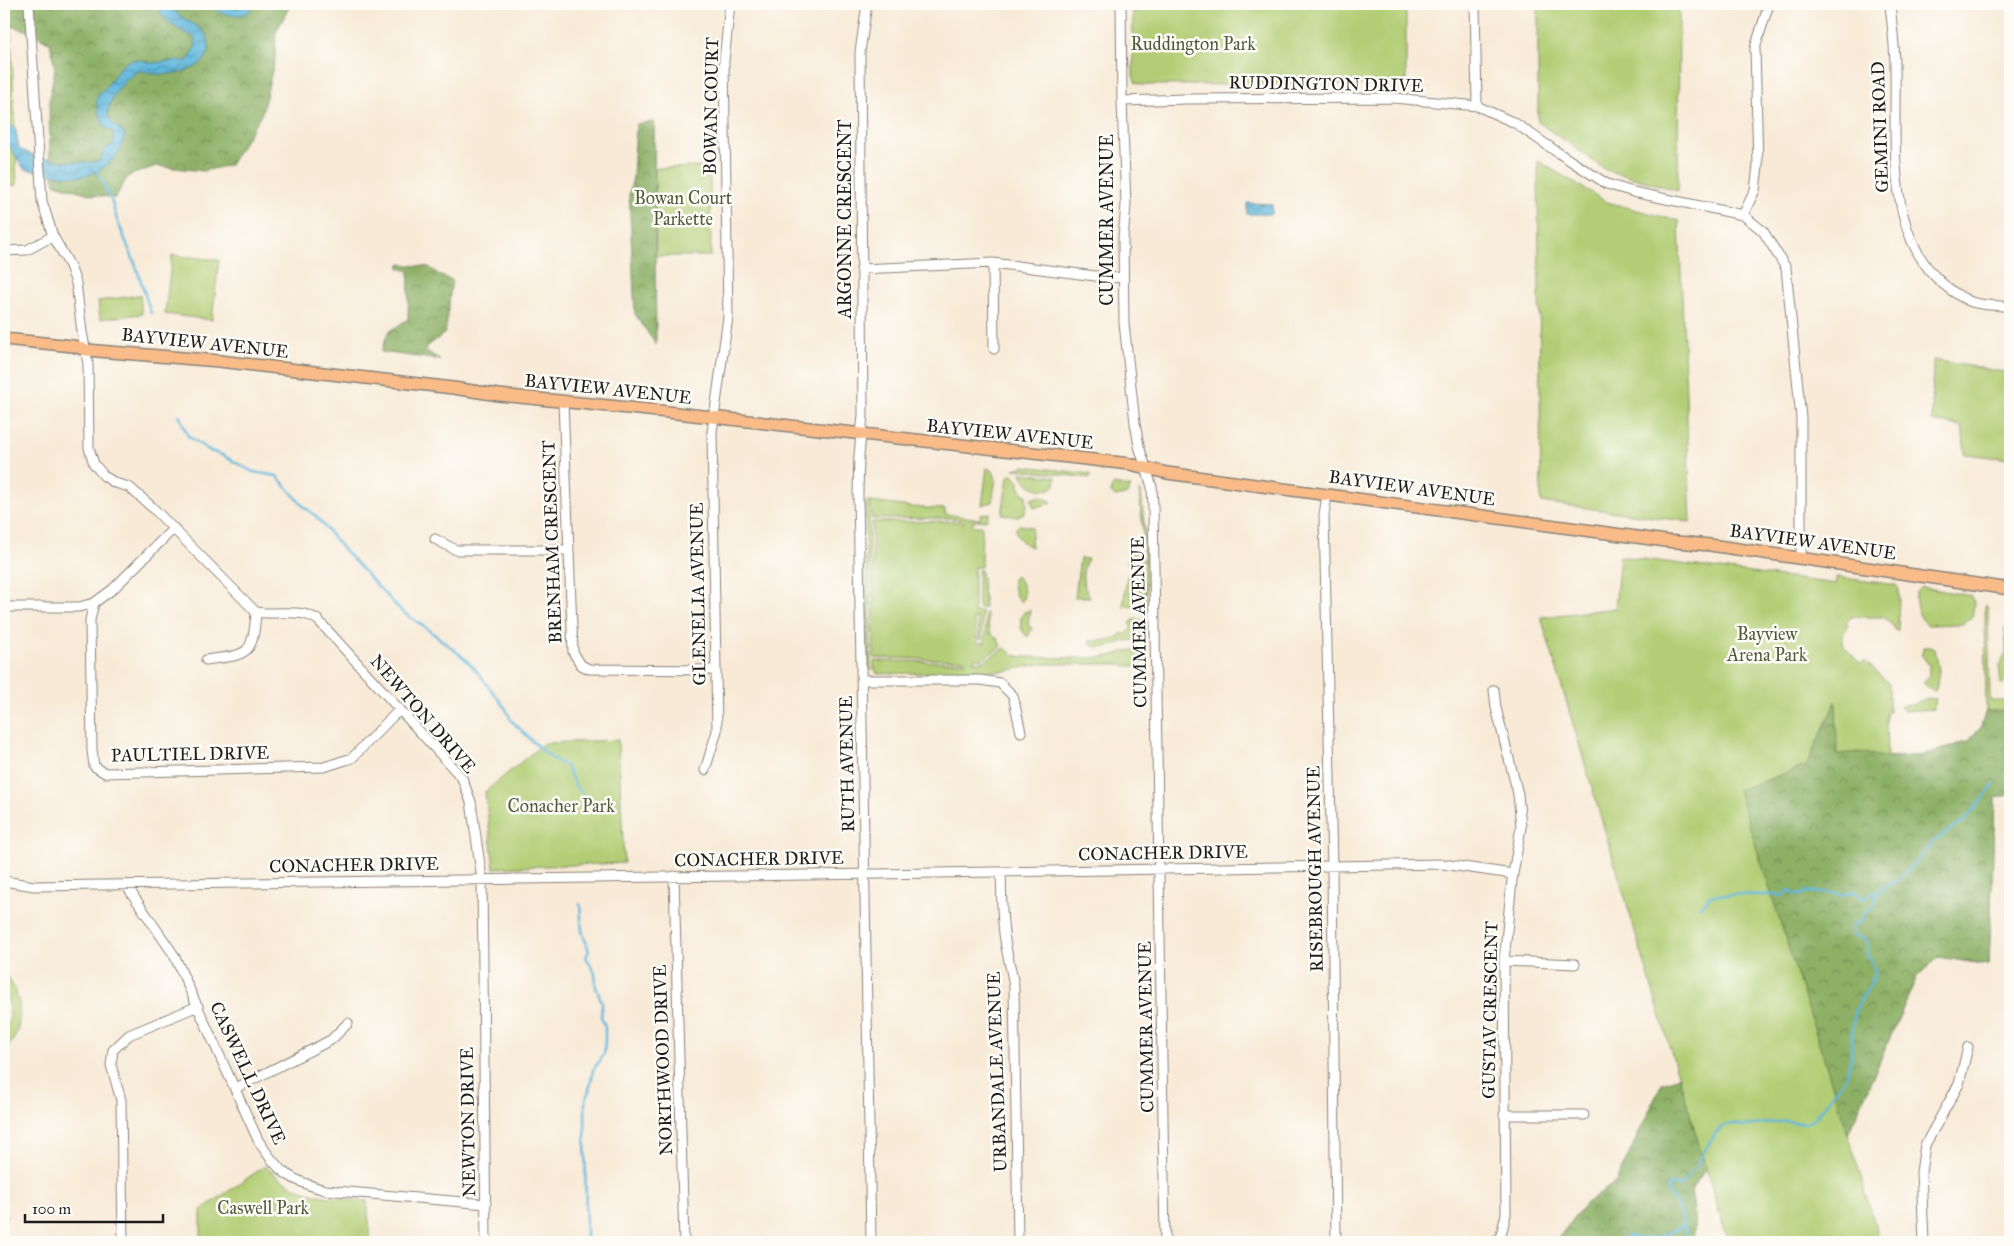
<svg xmlns="http://www.w3.org/2000/svg" width="2014" height="1246" viewBox="0 0 2014 1246" font-family="'IM FELL Great Primer',serif">
	<defs>
		<pattern id="forest-crowns" width="20" height="18" patternUnits="userSpaceOnUse" patternTransform="scale(1.25)"><rect width="20" height="18" fill="#8db066"/><path d="M2 6a3 3 0 1 1 6 0M12 15a3 3 0 1 1 6 0" fill="none" stroke="#728e53"/></pattern>
		<pattern id="garden-dots" width="8" height="8" patternUnits="userSpaceOnUse" patternTransform="scale(1.25)"><rect width="8" height="8" fill="#b2cd74"/><path d="M2 2h.1M6 6h.1" fill="none" stroke="#98af64" stroke-width="1.8" stroke-linecap="round"/></pattern>
		<pattern id="water-waves" width="16" height="10" patternUnits="userSpaceOnUse" patternTransform="scale(1.25)"><rect width="16" height="10" fill="#5fb7dc"/><path d="M0 5q4-4 8 0t8 0" fill="none" stroke="#4e94b2"/></pattern>
	</defs>
	<rect width="100%" height="100%" fill="#fdfcf7"/>
	<filter id="ink" filterUnits="userSpaceOnUse"><feTurbulence type="fractalNoise" baseFrequency=".02" numOctaves="2"/><feDisplacementMap in="SourceGraphic" scale="10" xChannelSelector="R" yChannelSelector="G"/><feConvolveMatrix kernelMatrix="1 2 1 2 8 2 1 2 1" color-interpolation-filters="sRGB"/></filter>
	<filter id="wash" filterUnits="userSpaceOnUse"><feTurbulence type="fractalNoise" baseFrequency=".0096" numOctaves="4" result="noise"/><feDisplacementMap in="SourceGraphic" scale="20" xChannelSelector="R" yChannelSelector="G"/><feGaussianBlur stdDeviation="1.12" result="paint"/><feColorMatrix in="noise" values="0 0 0 0 0 0 0 0 0 0 0 0 0 0 0 0 0 1.4 0 .05"/><feComposite in="paint" operator="in"/></filter>
	<g filter="url(#wash)">
		<rect width="100%" height="100%" fill="#f8ead7"/>
		<!-- green -->
		<path fill="#b2cd74" stroke="#677448" d="M4,4H10L17,185L4,186Z
			M1133,4H1406V84L1141,85L1136,83L1133,76Z
			M1538,4H1679L1678,191L1606,170L1538,122Z
			M1538,161L1607,202L1679,221L1691,522L1541,502Z
			M710,167L711,256H656L655,168Z
			M172,255L219,260L212,320L165,314Z
			M140,295L142,314L100,319L98,301Z
			M1933,360L2010,373V459L1965,454L1962,426L1932,421Z
			M1024,466L1090,474V478L1014,469Z
			M987,468L993,471L996,479L992,502L982,505Z
			M1011,473L1020,483L1018,484L1024,495L1026,494L1027,506L1025,512L1017,517L1002,514L1008,477Z
			M1021,473L1056,477L1055,485L1050,489C1037,492 1026,485 1021,473Z
			M1139,491H1141L1146,543L1147,628L1145,636L1143,534Z
			M1040,496L1052,502L1034,508L1031,499Z
			M869,500L871,670H868L865,503Z
			M871,502L911,507L945,509V514L980,519L981,514L990,513L986,520L973,521V526H982L981,567H974V612H982V639H979L977,618H974V620L977,642L985,643L986,612L990,633L998,639L1001,647L982,659L974,658L975,662L984,661L1005,648L1013,655L1023,657C1049,657 1084,660 1109,656C1121,655 1129,646 1142,652L1143,666H1125L1124,664H1040L1005,671L877,674L876,670H874V661L965,662V660L874,658L872,522L953,521L963,523L964,521L948,518L872,519Z
			M1019,525L1032,527L1031,547C1024,544 1015,537 1016,528Z
			M1128,552L1141,555V564L1130,567V563H1127Z
			M1620,556L1836,584V577L1896,585L1899,590L1898,631L1894,630V627L1883,617H1851L1846,623L1849,626L1842,634L1844,647L1861,664L1865,661L1889,684V712L1886,713L1887,757L1919,756L1969,741L1981,727L1986,710L1985,605L1988,608L1990,701H2010V795L1995,798L1989,965L1939,957L1917,976L1848,1133L1880,1242H1728L1541,617L1615,608Z
			M978,570H981L985,608H978Z
			M1127,575L1141,580V604L1123,607Z
			M1016,576C1023,582 1026,594 1022,602C1014,598 1013,587 1013,579Z
			M1921,587L1972,596L1974,602L1972,618L1963,624L1928,625C1917,616 1915,606 1916,592Z
			M1030,610L1028,625L1032,628L1028,637C1020,631 1018,621 1024,612Z
			M1133,619L1142,620V639C1136,641 1131,640 1126,641C1112,644 1103,652 1090,644V641C1102,641 1113,641 1123,633L1125,635L1132,627L1130,625Z
			M2005,627L2010,628V683L2001,684L1999,665L2006,654Z
			M1923,647H1931L1935,649L1939,670L1936,690L1934,691L1930,690L1923,682L1929,676V665L1921,654L1923,653Z
			M1927,698L1936,699L1934,709L1904,711L1900,706L1912,705Z
			M618,740L624,863L494,868L485,792L544,743Z
			M4,974C24,993 26,1032 4,1051V1034L10,1017L8,999L4,992Z
			M265,1166C297,1196 326,1197 367,1201L371,1242H201V1210Z"/>
		<!-- forest -->
		<path fill="url(#forest-crowns)" stroke="#546641" d="M4,4H291L276,32L275,59L262,113L230,165L203,171L156,166L128,176L115,198L93,195L55,184L50,164L49,100L55,69L50,43L31,32L4,24Z
			M654,122L656,345L635,314L629,195L633,177L636,124Z
			M400,264L429,267L441,276L452,280L445,333L424,349L440,360L381,352L388,332L408,319L409,271L399,268Z
			M1836,701L1837,754L1859,752L1883,757L1919,756L1969,741L1981,727L1986,711L2010,710V795L1995,798L1989,965L1939,957L1917,976L1848,1134L1738,790L1806,766Z
			M1679,1077L1706,1169L1694,1185L1691,1191L1695,1215L1694,1236L1699,1242H1555L1585,1204L1616,1182L1662,1083Z"/>
		<!-- garden -->
		<path fill="url(#garden-dots)" stroke="#677448" d="M1114,484L1131,487L1126,495L1115,497L1110,492Z
			M1080,558L1088,559C1080,572 1082,585 1090,597H1075Z"/>
		<!-- water -->
		<path fill="url(#water-waves)" stroke="#3e6a7c" d="M156,4H169C172,8 175,12 179,15C188,23 204,26 208,39C217,67 177,76 157,74C152,74 147,71 142,71C128,72 107,101 108,114C109,122 119,129 125,134C120,162 95,180 66,176C52,175 38,171 24,169L10,147L4,145V125L12,126L16,130L19,148C36,160 79,165 100,161L104,150L114,143L113,132L105,127C101,119 93,103 99,94C101,91 105,89 107,86C118,73 120,58 141,60C145,61 148,63 152,63C164,62 174,60 187,61C193,53 198,47 194,37C177,29 163,22 156,4Z
			M211,4H255C249,18 229,17 217,11L215,6Z
			M1247,203L1272,204V214H1247Z"/>
		<g fill="none" stroke-linecap="round" stroke-linejoin="round">
			<!-- stream -->
			<path stroke="#5fb7dc" stroke-width="2.5" d="M97,170L112,202L117,220L136,266L151,313
				M179,415L188,436L210,451L222,455L253,472L277,476L304,507L316,516L342,548L401,611L429,630L463,657L476,670L506,709L511,720L533,742L554,760L566,766L575,785L587,800
				M580,904L582,931L589,951L586,957L595,973L596,987L602,1003L601,1016L605,1027V1040L604,1054L593,1070L591,1083L585,1103L586,1242
				M1698,907L1706,902L1709,896C1727,893 1746,894 1765,895C1771,895 1775,894 1781,896L1790,890L1794,894L1803,895L1805,891L1810,893L1813,891L1818,893L1827,892L1843,895L1852,891L1857,893L1861,898L1867,897L1870,893L1877,892
				M1610,1242L1629,1236L1643,1240L1659,1237L1683,1226
				M1688,1242L1680,1209L1668,1192V1187L1671,1184L1680,1186C1687,1181 1688,1173 1695,1168L1715,1133L1726,1125L1734,1124L1745,1126L1786,1121L1806,1124C1817,1117 1822,1111 1829,1099C1834,1090 1843,1084 1847,1074C1855,1055 1849,1033 1855,1013C1860,992 1887,977 1867,955L1868,945L1866,939L1853,935L1851,929L1854,924L1862,921L1864,914L1873,906L1878,891L1901,878L1933,842L1963,822L1994,785"/>
		</g>
	</g>
	<g filter="url(#ink)">
		<g fill="none" stroke-linecap="round" stroke-linejoin="round">
			<defs>
				<path id="minor" d="M29,4L42,201L53,236L70,266L76,283L82,332L88,364L89,448L94,464L104,476L115,483L129,487L153,508L256,612C278,616 299,607 318,620L462,778L471,802L482,879L486,1242
					M867,4L860,52L863,415L859,455L858,494L871,1242
					M1121,4L1122,101L1126,205L1123,238L1124,323L1135,423L1139,446L1152,487L1153,506L1165,1242
					M1475,4L1477,106
					M1890,4C1892,25 1895,47 1895,68C1897,149 1881,258 1969,301C1980,306 1998,305 2010,307
					M1122,101L1186,99L1394,98L1477,106L1515,123L1557,152L1607,184L1633,192L1743,215L1763,231L1786,268L1801,418V558
					M1743,215L1755,190L1758,166L1755,48L1769,4
					M4,251L27,250L53,236
					M993,263L994,349
					M861,269L993,263L1111,278L1123,277
					M563,402L573,652L581,665L589,669L715,670
					M1327,495L1324,515L1332,867L1336,1242
					M435,539L456,550H569
					M94,603L90,620L92,750L94,766L105,773L324,767L352,758L400,709
					M4,607H79L94,603L113,589L174,528
					M206,660C247,654 253,658 256,612
					M861,680H980L1000,683L1013,696L1021,732
					M1494,690L1496,708L1518,794L1521,827L1512,880L1504,961L1506,1214L1501,1235L1496,1242
					M705,770L717,731L712,432L728,317L724,61L730,4
					M1001,872C1002,895 1001,917 1005,940C1007,956 1012,971 1014,987L1018,1242
					M674,876L684,1242
					M4,881L34,886L876,874L1442,864L1513,874
					M126,885L174,955L258,1140C278,1172 289,1180 325,1190L486,1204
					M1504,961L1575,964
					M236,1088L331,1040L348,1023
					M1504,1115H1584
					M4,1220L7,1219
					M123,1242L121,1100L111,1065L113,1050L129,1035L198,1006
					M1924,1242L1921,1172L1925,1145L1959,1084L1968,1047"/>
				<path id="major" d="M4,339L73,346L86,350L219,361L453,388L499,395L658,411L1130,464L1167,473L1666,541L1710,545L2010,589"/>
			</defs>
			<!-- minor casing -->
			<use href="#minor" stroke="#8a837a" stroke-width="11"/>
			<!-- major casing -->
			<use href="#major" stroke="#8a837a" stroke-width="14"/>
			<!-- minor -->
			<use href="#minor" stroke="#fff" stroke-width="9"/>
			<!-- major -->
			<use href="#major" stroke="#f9bc89" stroke-width="11"/>
		</g>
	</g>
	<g text-anchor="middle" dominant-baseline="central" stroke-width="5" stroke-linejoin="round" paint-order="stroke">
		<!-- park labels -->
		<g font-size="18" fill="#505a3b" stroke="#fdfcf7">
			<text x="1193" y="44">Ruddington Park</text>
			<text x="683" y="198">Bowan Court<tspan x="683" dy="21">Parkette</tspan></text>
			<text x="1767" y="634">Bayview<tspan x="1767" dy="21">Arena Park</tspan></text>
			<text x="561" y="806">Conacher Park</text>
			<text x="263" y="1208">Caswell Park</text>
		</g>
		<!-- street labels -->
		<g font-size="18" fill="#1c1c1c" stroke="#fdfcf7">
			<text transform="translate(1326 84) rotate(1)">RUDDINGTON DRIVE</text>
			<text transform="translate(711 106) rotate(-89)">BOWAN COURT</text>
			<text transform="translate(1880 127) rotate(-92)">GEMINI ROAD</text>
			<text transform="translate(845 219) rotate(-90)">ARGONNE CRESCENT</text>
			<text transform="translate(1107 220) rotate(-90)">CUMMER AVENUE</text>
			<text transform="translate(205 343) rotate(6)">BAYVIEW AVENUE</text>
			<text transform="translate(608 389) rotate(6)">BAYVIEW AVENUE</text>
			<text transform="translate(1010 434) rotate(6)">BAYVIEW AVENUE</text>
			<text transform="translate(1412 488) rotate(8)">BAYVIEW AVENUE</text>
			<text transform="translate(552 542) rotate(-92)">BRENHAM CRESCENT</text>
			<text transform="translate(1813 542) rotate(8)">BAYVIEW AVENUE</text>
			<text transform="translate(698 594) rotate(-91)">GLENELIA AVENUE</text>
			<text transform="translate(1139 622) rotate(-91)">CUMMER AVENUE</text>
			<text transform="translate(423 714) rotate(49)">NEWTON DRIVE</text>
			<text transform="translate(190 754) rotate(-1)">PAULTIEL DRIVE</text>
			<text transform="translate(847 764) rotate(-91)">RUTH AVENUE</text>
			<text transform="translate(1163 853) rotate(-1)">CONACHER DRIVE</text>
			<text transform="translate(759 859) rotate(-1)">CONACHER DRIVE</text>
			<text transform="translate(354 865) rotate(-1)">CONACHER DRIVE</text>
			<text transform="translate(1315 869) rotate(-91)">RISEBROUGH AVENUE</text>
			<text transform="translate(1490 1010) rotate(-89)">GUSTAV CRESCENT</text>
			<text transform="translate(1146 1027) rotate(-91)">CUMMER AVENUE</text>
			<text transform="translate(663 1060) rotate(-92)">NORTHWOOD DRIVE</text>
			<text transform="translate(997 1072) rotate(-92)">URBANDALE AVENUE</text>
			<text transform="translate(248 1073) rotate(65)">CASWELL DRIVE</text>
			<text transform="translate(468 1122) rotate(-91)">NEWTON DRIVE</text>
		</g>
	</g>
	<!-- margin -->
	<rect width="2014" height="1246" fill="none" stroke="#fdfcf7" stroke-width="20"/>
	<!-- scale -->
	<path d="M25 1214v8h138v-8" fill="none" stroke="#1c1c1c" stroke-width="2.5"/>
	<text x="32" y="1214" font-size="15" fill="#1c1c1c" stroke="#fdfcf7" stroke-width="4" paint-order="stroke">100 m</text>
</svg>
